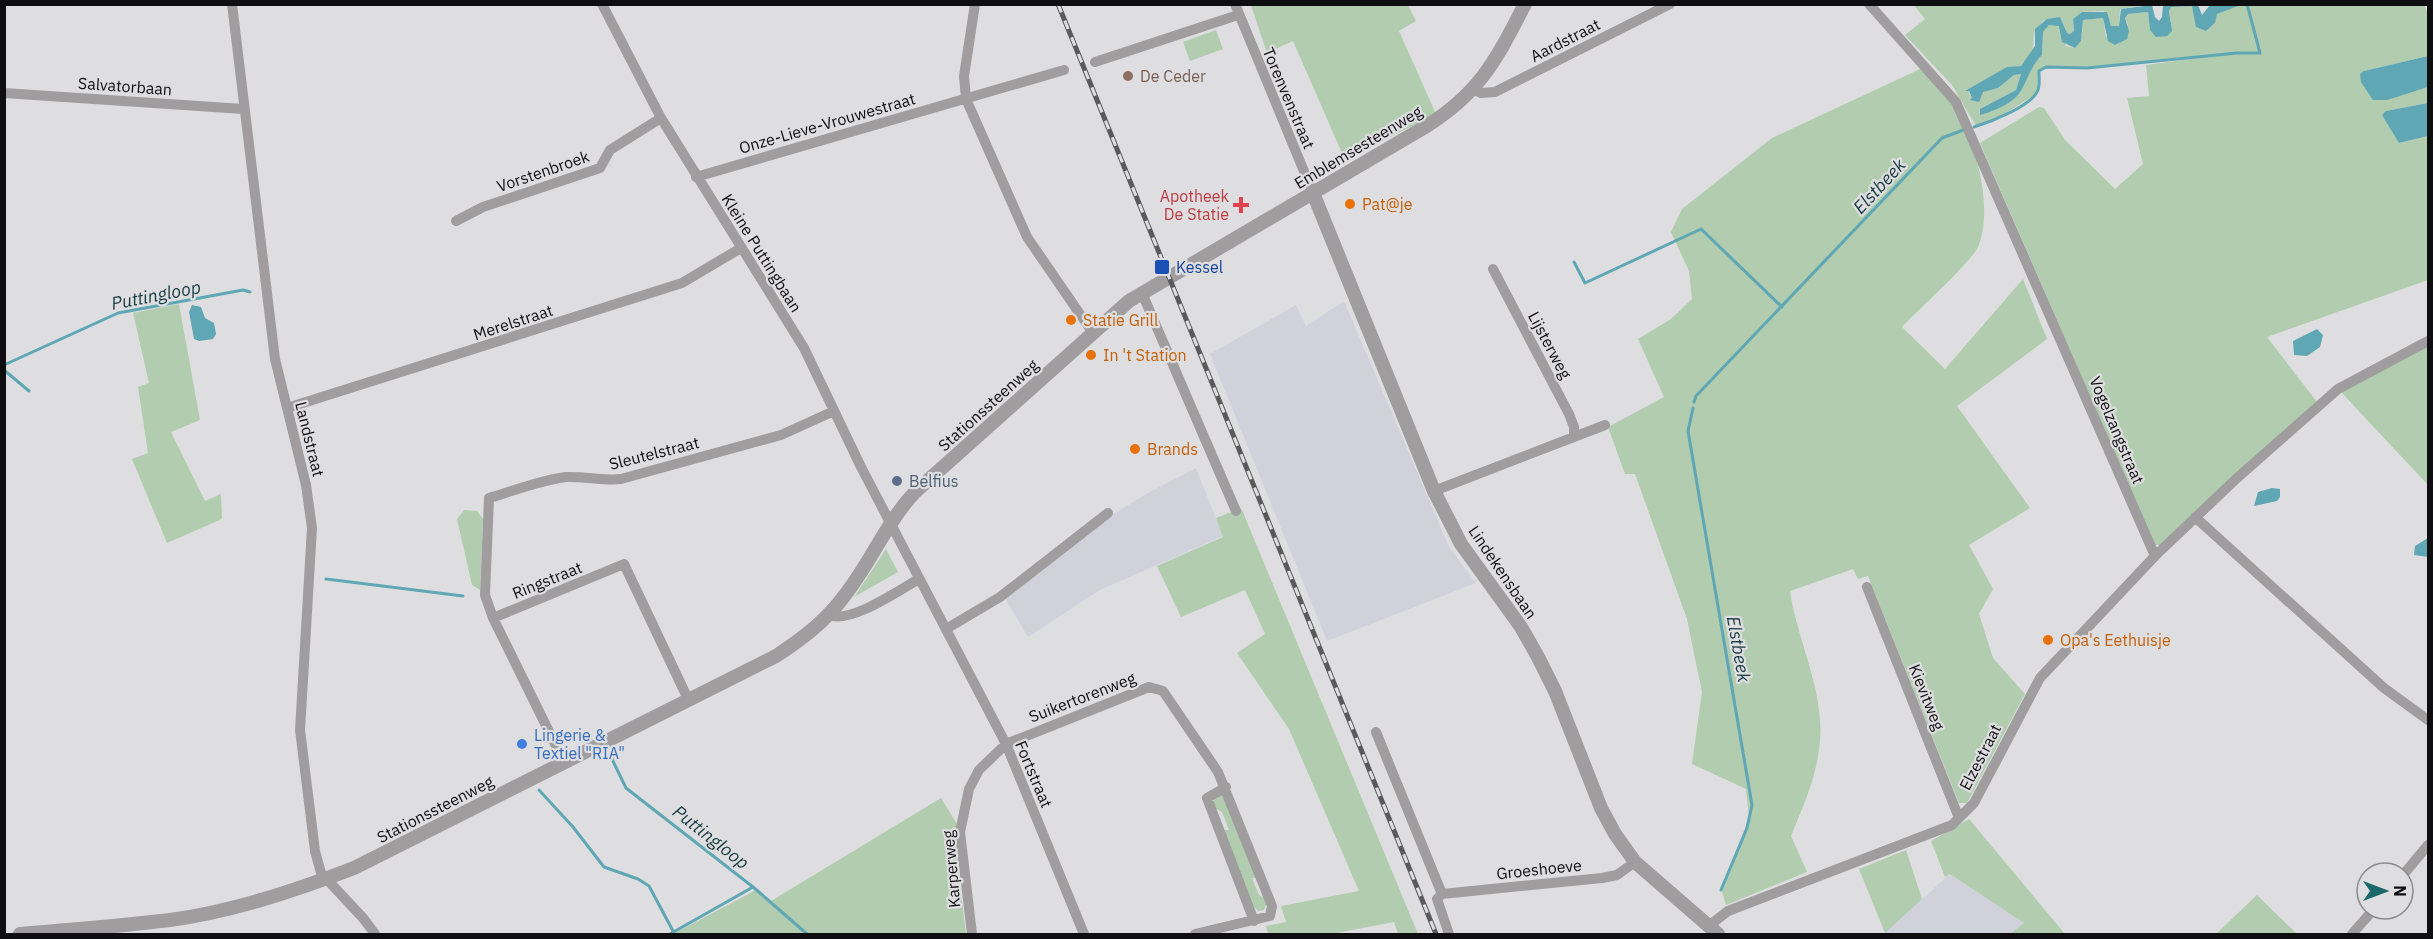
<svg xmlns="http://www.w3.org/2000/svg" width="2433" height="939" viewBox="0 0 2433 939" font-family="'IBM Plex Sans',sans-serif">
	<rect width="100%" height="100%" fill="#dedee1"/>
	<!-- built -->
	<path fill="#d1d1dc" d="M1344,301L1449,547L1476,583L1327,641L1210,354L1296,305L1306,326Z
		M1196,468L1223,536L1100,590L1028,637L1005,598L1101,522L1146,494Z
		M1950,874L2024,923L2010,934H1883Z"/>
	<!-- green -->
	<path fill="#b1ccaf" d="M1251,5H1408L1416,21L1399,31L1436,114L1345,160L1293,41L1267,53Z
		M1914,5H2147L2120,9L2119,27L2111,26L2104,11L2082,12L2073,19L2074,31L2071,34L2067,33L2060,17L2043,21L2034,33L2033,50L2021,66L2012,67L1968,91L1972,98L1989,89L1998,88L2014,75L2021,74L2016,90L1980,109L1981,115L2020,93L2031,68L2042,55L2043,32L2049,25H2059L2066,46L2075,48L2082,35L2083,20L2103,18L2106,37L2128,25L2125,18L2128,14L2148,12L2150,30L2171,22L2169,11L2171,7L2192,6L2206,31L2215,23L2217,13L2237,5H2425L2428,17V56L2364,71L2415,91L2428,87V103L2386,111L2399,143L2428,136V280L2267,337L2317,402L2160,545H2155L1980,143L2039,107L2044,108L2065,140L2115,189L2143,164L2127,98L2149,96L2146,65L2214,56L2087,68L2046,67L2039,71L2037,92L2033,96L1995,120L1976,126L1952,85L1905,35L1925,19Z
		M1216,30L1223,49L1190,61L1183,42Z
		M1920,69C1928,76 1937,83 1943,92C1972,127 1996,203 1978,247C1972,261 1916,312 1902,327L1945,369L2023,279L2047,339L1957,406L2030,508L1969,545L1993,589L1979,614L1993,658L2025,694L1967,803H1959L1868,576L1858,579L1853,569L1790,591C1797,640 1824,690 1820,739C1818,774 1804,804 1791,836L1807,872L1726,905L1722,892L1749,817L1746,789L1692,764L1702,692L1687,619L1635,474H1625L1608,427L1664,397L1638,339L1671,319L1692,299L1689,271L1671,232L1682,209L1772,138Z
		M179,304L200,420L171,432L205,501L221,494L222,519L167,543L132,459L148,453L138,387L149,383L133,313Z
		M2428,346V485L2341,392Z
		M1239,509L1242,510L1418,934H1398L1394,922L1331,934H1268L1266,926L1286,922L1281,906L1359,891L1289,729L1237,653L1265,634L1245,590L1181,617L1157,566L1223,537L1216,518Z
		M464,510L477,511L483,519L480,590L472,585L457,519Z
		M886,549L898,572L854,597L857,593Z
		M1222,794L1260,878H1252L1259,895L1268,900L1264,910L1258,911L1252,905L1221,830H1229L1222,812L1213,807L1214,798Z
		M941,798L957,824L958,868L966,934H673L758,889L771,901Z
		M1969,819L2065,934H2010L2024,923L1950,874L1945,877L1931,841Z
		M1906,850L1922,899L1885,933L1859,869Z
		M2257,895L2297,934H2216Z"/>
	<!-- water -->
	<path fill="#5fa7b5" d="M2152,5L2155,17L2159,21L2162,17L2163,5H2198L2202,15L2210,5L2238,6L2217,14L2215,23L2206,31L2196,27L2192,6L2171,7L2169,11L2172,31L2167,36L2156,37L2150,30L2148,12L2128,14L2125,18L2129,31L2127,39L2115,45L2108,41L2103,18L2083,20L2081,41L2075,48L2062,42L2059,26L2049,25L2043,32L2042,55C2032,65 2029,75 2023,87C2017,102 1995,111 1980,115V109L2016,90L2021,74L2014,75L1998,88L1983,92L1979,102L1970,100L1972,98L1969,91H1965L2007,67L2021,66L2035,46V29L2047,19L2060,17L2067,33L2070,34L2074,31L2073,19L2082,12H2107L2111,26H2119L2121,9Z
		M2428,56V87L2387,100H2373L2361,82L2360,74L2364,71Z
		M2428,103V136L2399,143L2382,115L2386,111Z
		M192,305L201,307L205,318L214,323L216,334L213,339L199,341L194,339L189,312Z
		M2317,329L2323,335L2320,347L2307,356L2294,355L2293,341Z
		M2272,488L2280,489V497L2277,501L2254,506L2258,492Z
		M2428,538V557L2414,555L2415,546Z"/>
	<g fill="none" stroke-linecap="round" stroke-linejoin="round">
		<!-- stream -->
		<path stroke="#5fa7b5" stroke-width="3" d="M1974,127C1990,122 2032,106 2038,90C2040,84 2039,77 2039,71L2046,67L2087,68L2237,53H2260L2247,4
			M1574,262L1585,283L1701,229L1782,307
			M4,365L118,313L243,290L250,292
			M4,370L29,391
			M1694,402L1696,396L1942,138L1966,129
			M1693,408L1688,431L1752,805L1747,828L1721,890
			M326,579L463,596
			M607,755L611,757L626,788L753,887L807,934
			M539,790L573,827L604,867L638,879L649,886L673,931
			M670,934L753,887"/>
		<!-- minor -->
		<path stroke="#9f9d9d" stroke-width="10" d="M232,4L275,359L306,485L312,528L300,730L315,851L321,873L363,918L375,934
			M602,4L661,118L804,348L861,467L1006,744L1084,934
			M975,4L964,76L966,99L1027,237L1093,333
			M1235,4L1313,193
			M1869,4L1956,102L2155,556
			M1095,62L1238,15
			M1473,89L1481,93L1495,92L1670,4
			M4,93L243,109
			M696,177L1064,70
			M456,221L483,207L600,168L610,150L661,118
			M1493,269L1569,414L1574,427V437
			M1142,293L1236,511
			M287,408L682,283L741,248
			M1434,491L1605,425
			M2195,517L2384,688L2428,720
			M1867,587L1959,818
			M829,615C851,624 899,590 919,579
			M493,618L485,595L489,498C513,491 541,480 566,477C585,476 602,481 621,479L781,435L834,411
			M946,629L1000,597L1108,513
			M1376,732L1442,894
			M564,762L493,618L624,564L688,699
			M1226,787L1207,798L1254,921
			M2403,875L2428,845
			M1710,925L1728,911L1952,825L1974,803L2040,678L2155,556L2236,479L2338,389L2428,341
			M972,934L960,832L969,789L979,770L1006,744L1149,687L1163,691L1218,772L1272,906L1270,916L1195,934
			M1449,934L1437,899L1442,894L1602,878L1617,875L1635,862
			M2352,934L2374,909"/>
		<!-- tertiary -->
		<path stroke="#9f9d9d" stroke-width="14" d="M1313,193L1434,491L1461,544L1521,627L1538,657L1555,691L1601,808L1615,834L1635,862L1718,934
			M20,934C70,930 120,926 170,920C234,911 294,891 354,868L776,656C802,639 826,621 845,595C871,562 886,523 915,492L1129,301L1425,127C1480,93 1496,60 1525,4"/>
		<defs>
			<path id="rail" d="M1058,4L1436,934"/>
		</defs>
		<!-- rail casing -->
		<use href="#rail" stroke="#5a5a5c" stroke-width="5"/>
		<!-- rail -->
		<use href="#rail" stroke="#dedee1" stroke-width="3" stroke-dasharray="9" stroke-linecap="butt"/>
	</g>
	<!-- markers -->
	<circle fill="#8d6e63" stroke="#dedee1" stroke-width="2" cx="1128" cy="76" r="6"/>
	<g fill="#e8710a" stroke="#dedee1" stroke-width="2">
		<circle cx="1350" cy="204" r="6"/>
		<circle cx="1071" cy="320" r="6"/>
		<circle cx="1091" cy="355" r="6"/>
		<circle cx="1135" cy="449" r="6"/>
		<circle cx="2048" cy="640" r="6"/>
	</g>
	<path fill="#e0444e" stroke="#dedee1" stroke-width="2" d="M1238 196h6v6h6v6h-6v6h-6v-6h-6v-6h6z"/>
	<rect fill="#1a4fb4" stroke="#dedee1" stroke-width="2" x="1154" y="259" width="16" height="16" rx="3"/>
	<circle fill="#5c6f8a" stroke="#dedee1" stroke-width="2" cx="897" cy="481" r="6"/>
	<circle fill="#3f7fe0" stroke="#dedee1" stroke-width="2" cx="522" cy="744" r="6"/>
	<g text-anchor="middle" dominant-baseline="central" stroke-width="4.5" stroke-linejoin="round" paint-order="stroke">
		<!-- street labels -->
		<g font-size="16" fill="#0e0e10" stroke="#dedee1">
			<text transform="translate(1565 40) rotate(-27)">Aardstraat</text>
			<text transform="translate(125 86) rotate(4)">Salvatorbaan</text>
			<text transform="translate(1289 98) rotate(67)">Torenvenstraat</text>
			<text transform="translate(827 123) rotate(-16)">Onze-Lieve-Vrouwestraat</text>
			<text transform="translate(1358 147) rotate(-31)">Emblemsesteenweg</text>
			<text transform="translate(543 171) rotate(-19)">Vorstenbroek</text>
			<text transform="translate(762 253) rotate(58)">Kleine Puttingbaan</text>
			<text transform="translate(513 322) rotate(-18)">Merelstraat</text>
			<text transform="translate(1550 345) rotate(62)">Lijsterweg</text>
			<text transform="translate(988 405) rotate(-42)">Stationssteenweg</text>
			<text transform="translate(2117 430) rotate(67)">Vogelzangstraat</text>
			<text transform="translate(310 439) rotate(76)">Landstraat</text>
			<text transform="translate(654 453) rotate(-14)">Sleutelstraat</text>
			<text transform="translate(1503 572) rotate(56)">Lindekensbaan</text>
			<text transform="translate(547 580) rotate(-22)">Ringstraat</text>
			<text transform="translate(1082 697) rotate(-21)">Suikertorenweg</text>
			<text transform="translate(1927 697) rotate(68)">Kievitweg</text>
			<text transform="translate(1980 757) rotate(-63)">Elzestraat</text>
			<text transform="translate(1034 774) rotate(67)">Fortstraat</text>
			<text transform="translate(435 809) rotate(-27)">Stationssteenweg</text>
			<text transform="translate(951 869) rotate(-95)">Karperweg</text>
			<text transform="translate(1539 869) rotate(-6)">Groeshoeve</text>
		</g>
		<!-- education labels -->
		<g font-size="16" fill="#785e54" stroke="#dedee1" text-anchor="start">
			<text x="1140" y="76">De Ceder</text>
		</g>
		<!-- health labels -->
		<g font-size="16" fill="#be3a42" stroke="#dedee1" text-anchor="end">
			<text x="1229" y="196">Apotheek<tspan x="1229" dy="18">De Statie</tspan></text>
		</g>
		<!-- food labels -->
		<g font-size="16" fill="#c56008" stroke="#dedee1" text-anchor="start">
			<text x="1362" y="204">Pat@je</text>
			<text x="1083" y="320">Statie Grill</text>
			<text x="1103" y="355">In 't Station</text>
			<text x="1147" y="449">Brands</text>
			<text x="2060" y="640">Opa's Eethuisje</text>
		</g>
		<!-- transit labels -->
		<g font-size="16" fill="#164399" stroke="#dedee1" text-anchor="start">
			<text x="1176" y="267">Kessel</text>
		</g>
		<!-- service labels -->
		<g font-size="16" fill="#4e5e75" stroke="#dedee1" text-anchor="start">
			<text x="909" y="481">Belfius</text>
		</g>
		<!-- shop labels -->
		<g font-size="16" fill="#366cbe" stroke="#dedee1" text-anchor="start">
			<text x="534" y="735">Lingerie &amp;<tspan x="534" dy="18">Textiel "RIA"</tspan></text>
		</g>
		<!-- water labels -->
		<g font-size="18" font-style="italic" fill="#163a40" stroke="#dedee1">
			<text transform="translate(1879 186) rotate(-47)">Elstbeek</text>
			<text transform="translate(156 295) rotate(-11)">Puttingloop</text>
			<text transform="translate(1739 649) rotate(80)">Elstbeek</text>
			<text transform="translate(711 837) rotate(38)">Puttingloop</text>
		</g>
	</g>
	<!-- border -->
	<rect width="2433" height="939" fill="none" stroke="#0e0e10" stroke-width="12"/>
	<!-- north arrow -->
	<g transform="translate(2385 891) rotate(90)"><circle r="28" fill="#dedee1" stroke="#8b8b8d" stroke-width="1.5"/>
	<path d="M0-4.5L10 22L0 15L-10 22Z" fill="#1b686b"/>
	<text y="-9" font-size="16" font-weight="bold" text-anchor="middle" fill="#0e0e10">N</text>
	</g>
</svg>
